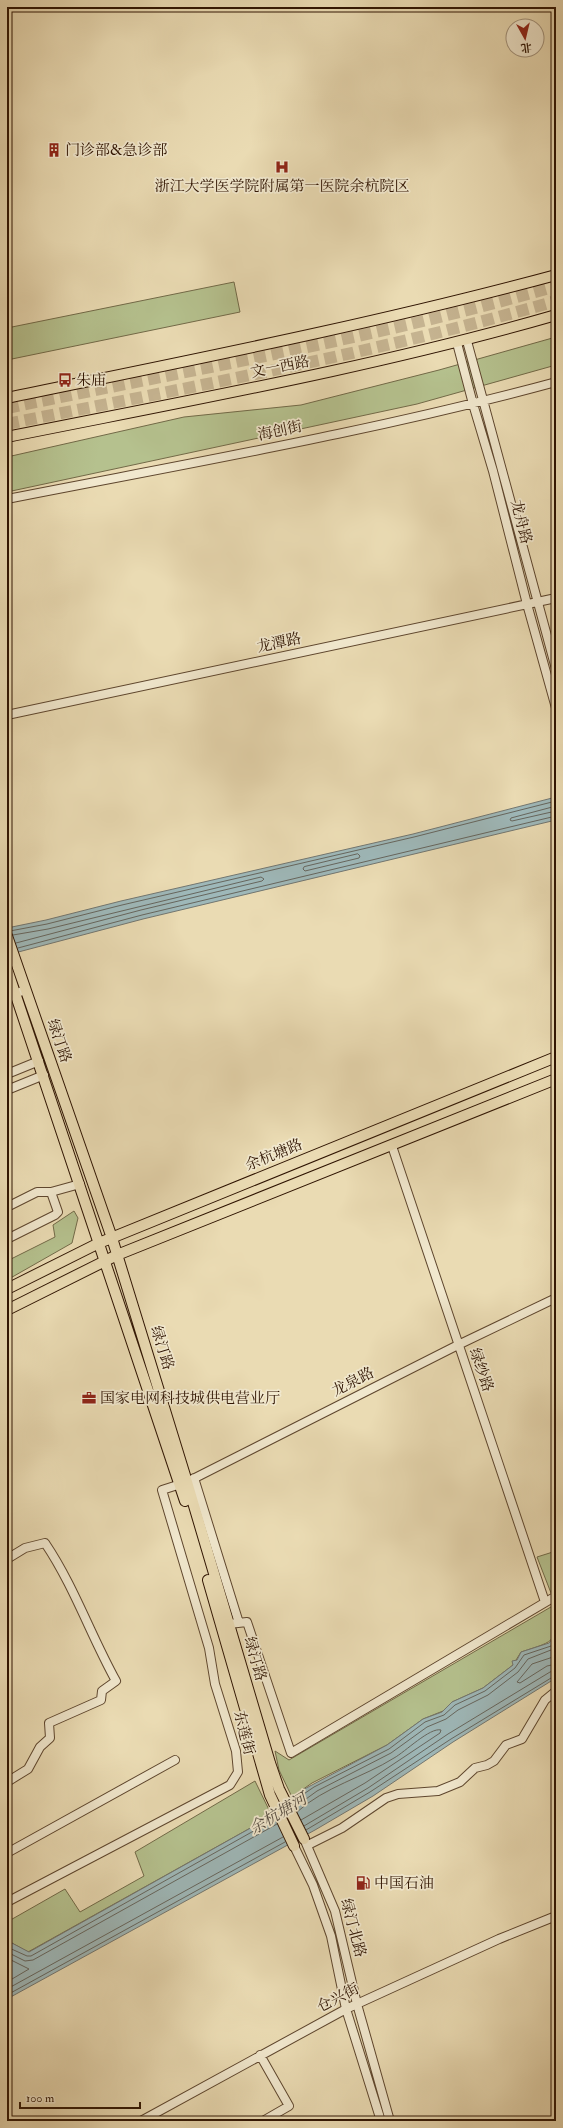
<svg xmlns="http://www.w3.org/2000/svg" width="563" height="2128" viewBox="0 0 563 2128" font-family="'IM FELL Double Pica','Noto Serif SC',serif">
	<rect width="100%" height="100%" fill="#eadbb3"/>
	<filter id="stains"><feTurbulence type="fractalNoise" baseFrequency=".005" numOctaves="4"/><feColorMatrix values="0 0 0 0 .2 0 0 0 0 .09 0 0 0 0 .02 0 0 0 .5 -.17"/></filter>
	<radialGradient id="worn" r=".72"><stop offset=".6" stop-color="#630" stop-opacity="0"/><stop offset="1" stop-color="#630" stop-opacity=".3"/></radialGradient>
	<!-- green -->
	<path fill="#b5c18e" stroke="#726a48" d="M234,282L240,312L7,360V328Z
		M556,337V365L417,404L7,492V457L184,417L301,405L439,370Z
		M74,1211L78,1218L72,1243L7,1280V1261L55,1237L53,1225Z
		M556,1551V1590L551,1593L537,1557Z
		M556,1604C556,1643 558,1640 521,1652L513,1665L483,1688L452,1702L443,1711L423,1719L387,1745L312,1783L292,1797L279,1770L275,1751L289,1760Z
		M255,1781L272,1816L28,1952L10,1942L7,1944V1922L65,1889L80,1912L144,1876L135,1852Z"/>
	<!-- water -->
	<path fill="#9eb8b9" stroke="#727670" d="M556,797V820L143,919L7,955V928L46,920L121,901L413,834Z
		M556,1634V1678L453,1742L373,1796L315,1830L7,1999V1944L10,1942L29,1952L272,1816L295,1794L387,1745L423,1719L442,1712L452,1702L483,1688L513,1665L512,1661L517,1660L521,1652L549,1643Z"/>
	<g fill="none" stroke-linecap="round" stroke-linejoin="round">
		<!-- shore -->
		<path stroke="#66665e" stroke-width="1" d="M556,806L511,818L510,820L512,821L556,811
			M358,854L360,856L359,858L305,871L303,869L304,867Z
			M10,931L47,924L122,905L414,837L556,801
			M13,935L48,929L261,877L264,879L262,881L141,910L16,943
			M18,948L142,915L556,816
			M556,1656L532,1664L517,1682L520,1683L547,1666L556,1664
			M292,1802L314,1787L389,1749L425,1722L444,1715L455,1705L485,1691L515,1668L524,1655L551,1646L556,1640
			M295,1807L317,1791L391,1753L427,1727L446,1719L458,1710L488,1695L518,1672L528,1659L556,1648
			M297,1812C324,1787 364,1777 394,1758C405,1752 430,1727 441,1730L440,1733L365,1783L301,1820
			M304,1826L368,1788L448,1734L550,1672L556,1670
			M306,1830L370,1792L451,1739L556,1675
			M7,1947L27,1956H31L275,1819
			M7,1952L25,1961L33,1960L277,1824
			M7,1958L29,1969L7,1982
			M7,1989L283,1837
			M7,1995L285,1842"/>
		<!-- highway-tunnel -->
		<path stroke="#c5b390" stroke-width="12" stroke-dasharray="12 6" stroke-linecap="butt" d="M7,408C190,370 376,338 556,286
			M7,424C191,387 376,353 556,301"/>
		<defs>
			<path id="minor" d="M467,341L556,669
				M457,343L473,404L493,471L527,604L556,708
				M7,499C190,463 376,431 556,382
				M7,715L556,598
				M7,996L26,990
				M7,1074L39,1061
				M7,1090L44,1075
				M392,1146L545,1602
				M7,1207L37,1192H51L80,1184
				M7,1239L55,1215L58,1212L51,1192
				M194,1478L239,1623
				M7,1559L25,1548L45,1543C74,1586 91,1636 116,1681L102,1691L101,1700L49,1723L50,1738L40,1747L28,1769L7,1782
				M229,1624L247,1622L291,1753L556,1596
				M305,1841L335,1911L357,2004L390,2121
				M308,1845L342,1828L386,1798L398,1794L438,1791L460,1782L475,1768L487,1765L494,1761L506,1745L522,1739L545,1700L556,1691
				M294,1846L313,1885L331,1936L346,2009L381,2121
				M7,1853L175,1760
				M7,1902L230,1785L238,1772L236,1751L215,1684L209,1648L162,1490L187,1482L458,1345L556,1298
				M260,2055L289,2106L263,2121
				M141,2121L346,2009L499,1939L556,1916"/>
			<path id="major" d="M7,398C191,360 375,324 556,275
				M7,437C191,400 376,367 556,315
				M7,936L112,1238L187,1482L270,1763L279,1789L304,1839
				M7,969L185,1501
				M7,1289L99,1243L556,1057
				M7,1310L117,1255L556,1079
				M208,1580L270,1795L294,1846"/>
		</defs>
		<!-- minor casing -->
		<use href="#minor" stroke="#5e462e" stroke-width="10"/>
		<!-- major casing -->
		<use href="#major" stroke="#2f1402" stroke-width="12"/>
		<!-- minor -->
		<use href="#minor" stroke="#f1e8ce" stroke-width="8"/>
		<!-- major -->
		<use href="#major" stroke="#eadbb3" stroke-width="10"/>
	</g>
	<!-- icons -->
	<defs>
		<symbol id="building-bare" viewBox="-9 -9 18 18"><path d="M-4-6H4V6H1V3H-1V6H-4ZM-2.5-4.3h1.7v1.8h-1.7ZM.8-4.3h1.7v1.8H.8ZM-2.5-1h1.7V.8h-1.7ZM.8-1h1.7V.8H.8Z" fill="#8f2418" stroke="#f1e8ce" stroke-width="2.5" paint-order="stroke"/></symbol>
		<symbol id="hospital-bare" viewBox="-9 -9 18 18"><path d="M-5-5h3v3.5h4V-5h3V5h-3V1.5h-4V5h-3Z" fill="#8f2418" stroke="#f1e8ce" stroke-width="2.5" paint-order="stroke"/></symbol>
		<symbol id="bus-bare" viewBox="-9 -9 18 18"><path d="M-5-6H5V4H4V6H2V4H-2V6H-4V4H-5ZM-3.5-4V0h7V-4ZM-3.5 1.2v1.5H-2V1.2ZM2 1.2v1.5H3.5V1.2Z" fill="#8f2418" stroke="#f1e8ce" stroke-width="2.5" paint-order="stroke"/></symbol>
		<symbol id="office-bare" viewBox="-9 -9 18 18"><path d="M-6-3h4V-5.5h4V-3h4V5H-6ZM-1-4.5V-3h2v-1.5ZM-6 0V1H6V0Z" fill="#8f2418" stroke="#f1e8ce" stroke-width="2.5" paint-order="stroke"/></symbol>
		<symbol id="fuel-bare" viewBox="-9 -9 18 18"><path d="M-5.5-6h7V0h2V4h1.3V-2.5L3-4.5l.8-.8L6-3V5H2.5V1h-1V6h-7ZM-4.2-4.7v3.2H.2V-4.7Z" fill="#8f2418" stroke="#f1e8ce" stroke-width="2.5" paint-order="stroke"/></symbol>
	</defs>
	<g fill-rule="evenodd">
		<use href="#building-bare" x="44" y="140" width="20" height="20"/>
		<use href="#hospital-bare" x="272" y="157" width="20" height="20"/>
		<use href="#bus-bare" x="55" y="370" width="20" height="20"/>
		<use href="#office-bare" x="79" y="1388" width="20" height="20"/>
		<use href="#fuel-bare" x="353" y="1873" width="20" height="20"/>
	</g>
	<g text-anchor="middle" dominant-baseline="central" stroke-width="3.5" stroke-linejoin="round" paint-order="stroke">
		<!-- poi labels -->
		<g font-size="15" fill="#2f1402" stroke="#f1e8ce" text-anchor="start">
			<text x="65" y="150">门诊部&amp;急诊部</text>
			<text x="282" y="186" text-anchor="middle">浙江大学医学院附属第一医院余杭院区</text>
			<text x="76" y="380">朱庙</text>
			<text x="100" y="1398">国家电网科技城供电营业厅</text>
			<text x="374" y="1883">中国石油</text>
		</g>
		<!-- street labels -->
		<g font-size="15" fill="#2f1402" stroke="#f1e8ce">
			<text transform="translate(280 367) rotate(-11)">文一西路</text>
			<text transform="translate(280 431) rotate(-12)">海创街</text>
			<text transform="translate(521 522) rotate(76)">龙舟路</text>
			<text transform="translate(279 643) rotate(-12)">龙潭路</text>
			<text transform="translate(59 1041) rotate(71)">绿汀路</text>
			<text transform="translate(274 1155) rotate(-22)">余杭塘路</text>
			<text transform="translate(162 1348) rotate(73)">绿汀路</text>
			<text transform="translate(481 1370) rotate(71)">绿纱路</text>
			<text transform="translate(353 1382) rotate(-27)">龙泉路</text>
			<text transform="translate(255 1659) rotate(74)">绿汀路</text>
			<text transform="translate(244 1733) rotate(76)">东莲街</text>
			<text transform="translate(353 1928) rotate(75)">绿汀北路</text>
			<text transform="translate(338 1998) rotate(-27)">仓兴街</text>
		</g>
		<!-- water labels -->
		<g font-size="16" font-style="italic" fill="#564d42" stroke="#f1e8ce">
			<text transform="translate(278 1814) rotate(-31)">余杭塘河</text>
		</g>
	</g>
	<!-- margin -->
	<rect width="563" height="2128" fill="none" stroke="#eadbb3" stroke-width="24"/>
	<rect x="8" y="8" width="547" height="2112" fill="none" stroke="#2f1402" stroke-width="2"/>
	<rect x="12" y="12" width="539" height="2104" fill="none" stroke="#2f1402"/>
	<!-- north arrow -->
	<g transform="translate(525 38) rotate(172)"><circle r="19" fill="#f1e8ce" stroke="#a3937c"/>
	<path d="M0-3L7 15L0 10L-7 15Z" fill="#8f2418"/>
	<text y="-6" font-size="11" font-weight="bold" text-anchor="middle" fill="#2f1402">北</text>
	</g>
	<!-- scale -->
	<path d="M20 2102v6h120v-6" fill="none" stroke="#2f1402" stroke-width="2"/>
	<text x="26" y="2102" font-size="12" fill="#2f1402" stroke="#f1e8ce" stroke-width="3" paint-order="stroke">100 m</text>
	<rect width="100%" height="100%" filter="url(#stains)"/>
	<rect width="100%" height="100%" fill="url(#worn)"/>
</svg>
